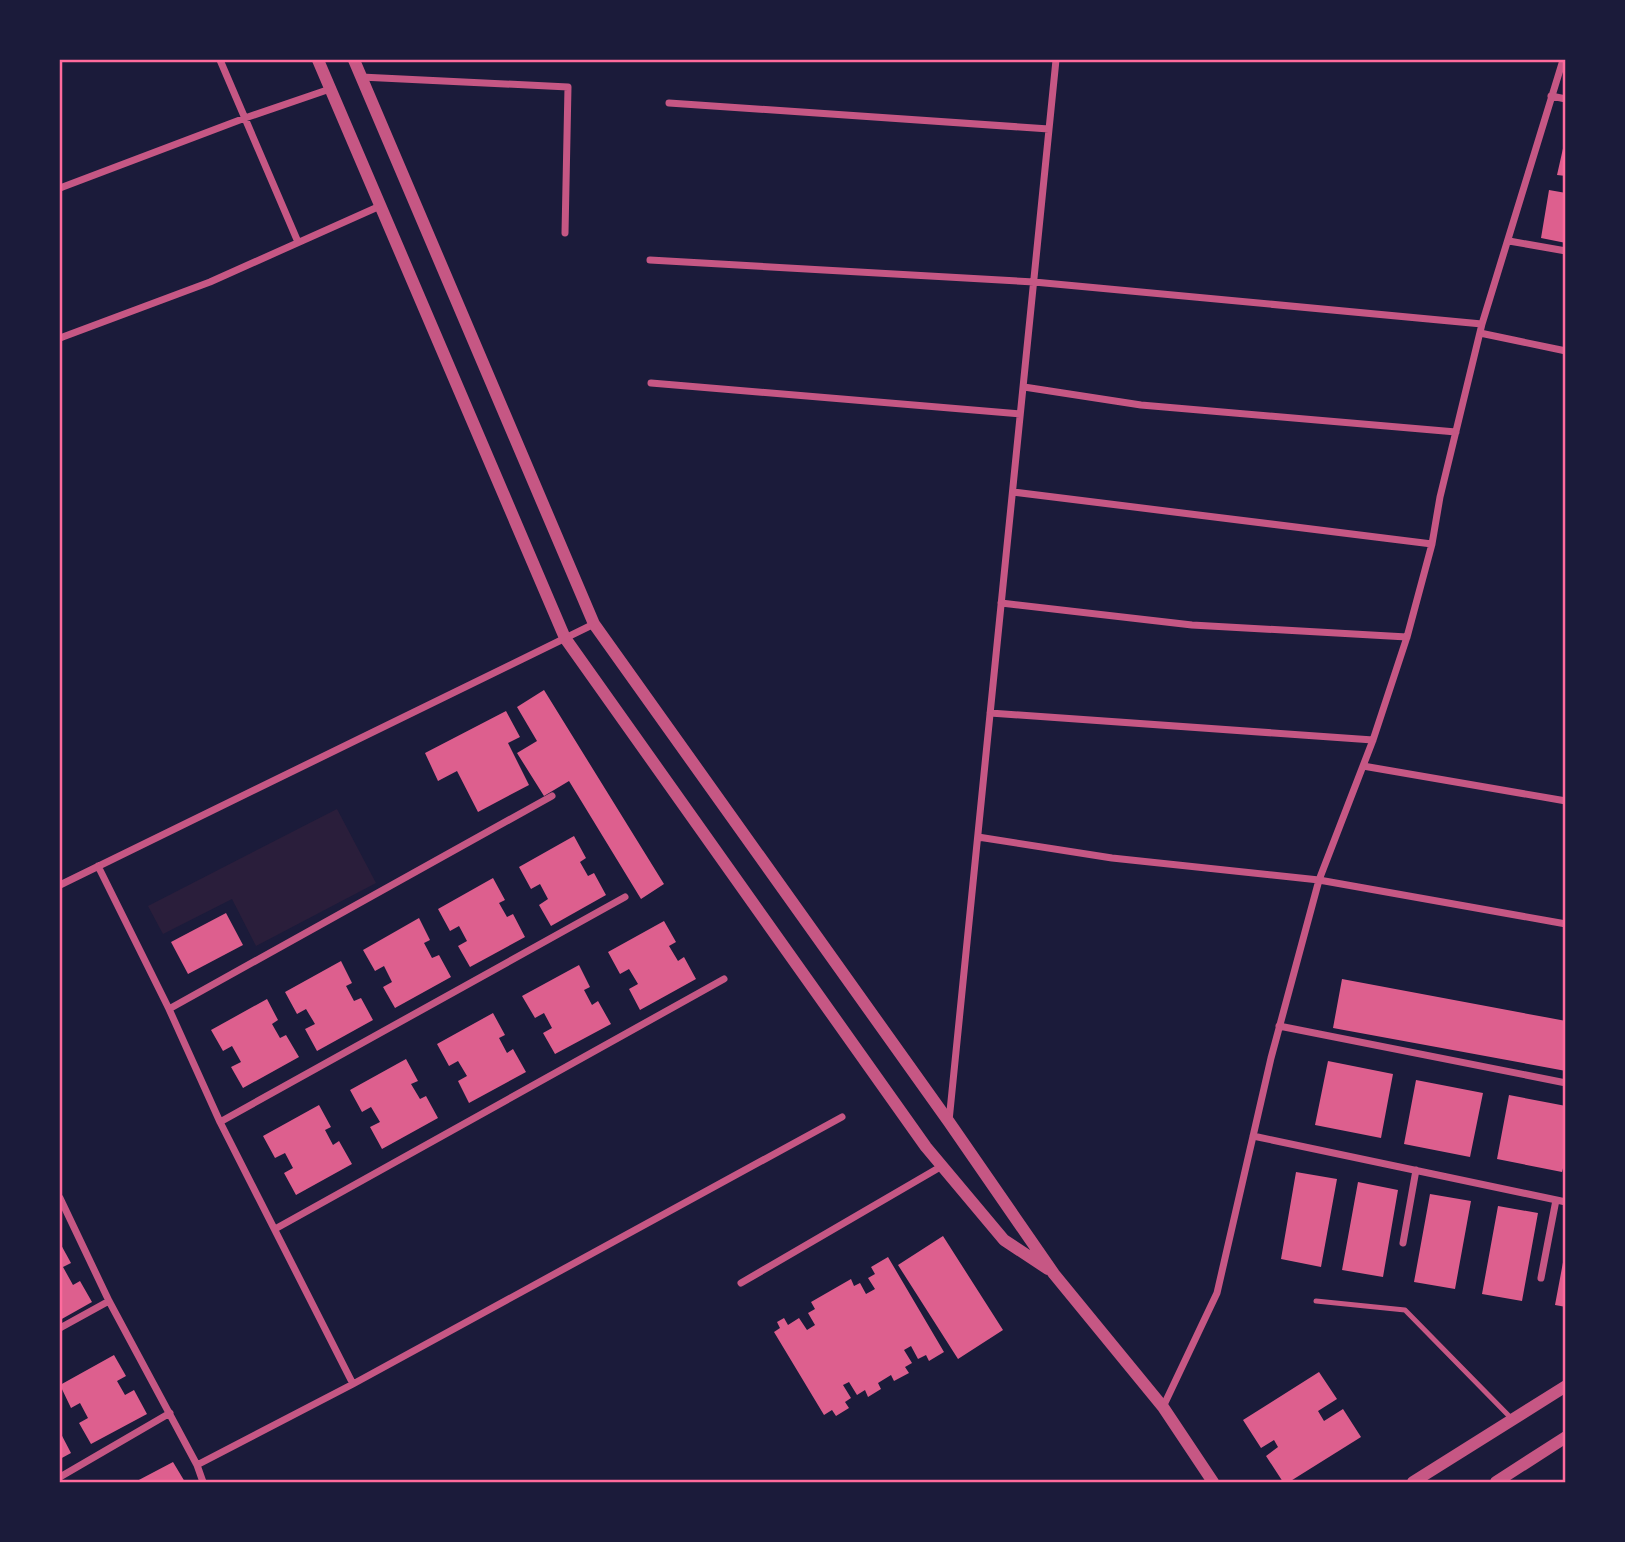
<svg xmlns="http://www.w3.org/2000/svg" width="1625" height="1542" viewBox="0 0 1625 1542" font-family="'Golos Text',sans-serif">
	<rect width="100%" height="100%" fill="#1b1b3a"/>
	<!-- green -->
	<path fill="#2a1e3b" d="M337,809L376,883L256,946L232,899L163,934L148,906Z"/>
	<!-- building -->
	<path fill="#dd5f8e" d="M1564,144H1566V176L1557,175Z
		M1549,190L1566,193V243L1541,238Z
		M544,690L664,884L641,899L569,781L544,796L517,753L537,741L517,707Z
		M506,711L520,737L508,743L529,785L478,812L457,771L438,781L425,753Z
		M574,836L586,858L580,862L588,876L594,873L606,895L551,926L539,905L548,899L540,884L531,889L519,867Z
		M493,878L505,900L499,903L507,917L513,914L525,937L470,967L458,946L467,941L459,926L450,931L438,909Z
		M226,913L243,945L188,974L171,942Z
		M419,918L430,940L424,943L432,958L439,955L451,977L395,1008L383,987L392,982L384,966L375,971L363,950Z
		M664,921L676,942L669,946L678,961L684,957L696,979L640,1010L629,989L638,984L629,969L620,974L608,952Z
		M341,961L352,983L346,986L354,1001L361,998L373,1020L317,1051L305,1029L315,1024L306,1009L297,1014L285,992Z
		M579,965L590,987L584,990L592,1005L598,1001L611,1024L555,1054L543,1033L552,1028L544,1013L535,1018L522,996Z
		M1342,979L1566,1021V1071L1333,1028Z
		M267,999L278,1020L272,1024L280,1038L286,1035L299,1057L243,1088L231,1067L241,1062L232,1046L223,1051L211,1030Z
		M493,1013L505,1035L499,1038L507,1053L513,1049L526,1072L469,1103L458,1081L467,1076L458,1061L449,1066L437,1044Z
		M406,1059L418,1081L411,1084L420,1099L426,1096L438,1118L382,1149L370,1127L380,1122L371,1107L362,1112L350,1090Z
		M1328,1061L1393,1074L1381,1138L1315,1125Z
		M1416,1080L1483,1093L1470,1157L1404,1144Z
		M1509,1095L1566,1106V1157L1562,1172L1497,1159Z
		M319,1105L331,1127L325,1130L333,1145L339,1141L352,1164L296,1195L284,1173L293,1168L285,1153L275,1158L263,1136Z
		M1296,1172L1337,1179L1321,1267L1281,1259Z
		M1358,1182L1398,1190L1383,1277L1342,1270Z
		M1430,1194L1471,1201L1455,1289L1414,1282Z
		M1498,1206L1538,1213L1522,1301L1482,1294Z
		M943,1236L1003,1330L958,1359L898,1265Z
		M60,1243L71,1263L63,1267L73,1285L80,1281L92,1302L60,1320Z
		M888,1257L944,1352L929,1361L926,1355L918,1359L911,1346L904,1350L912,1363L905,1367L909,1373L894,1381L891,1375L878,1383L881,1389L868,1397L865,1390L857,1395L849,1382L843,1385L851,1398L845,1402L849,1408L836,1416L832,1410L824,1415L774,1332L780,1328L777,1322L784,1318L788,1325L799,1318L807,1330L815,1325L808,1313L815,1309L811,1302L851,1279L854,1286L860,1283L866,1294L875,1289L868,1278L875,1274L871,1267Z
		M1564,1257H1566V1307L1555,1305Z
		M114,1355L126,1376L117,1381L125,1395L134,1390L147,1414L91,1444L79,1423L88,1418L80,1403L71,1408L60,1385Z
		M1319,1372L1337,1399L1318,1411L1324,1421L1343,1409L1361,1437L1289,1482H1283L1266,1456L1278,1447L1274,1440L1261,1448L1243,1420Z
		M60,1432L71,1453L60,1459Z
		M173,1462L185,1482H135Z"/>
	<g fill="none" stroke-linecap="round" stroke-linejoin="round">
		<!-- service -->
		<path stroke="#c65784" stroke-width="5" d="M1316,1301L1405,1310L1511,1418"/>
		<!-- minor -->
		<path stroke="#c65784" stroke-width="7" d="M220,60L298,242
			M361,77L568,87L565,233
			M1551,96L1566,99
			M669,103L1049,129
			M60,188L245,118L330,89
			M1509,241L1566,251
			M650,260L1034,282L1482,324
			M1480,333L1566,351
			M60,338L210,282L380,206
			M651,383L1020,414
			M1024,387L1141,405L1456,432
			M1013,492L1432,544
			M1001,603L1192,625L1407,637
			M990,713L1373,740
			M1363,766L1566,801
			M978,837L1112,858L1319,880L1566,924
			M98,866L169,1009L220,1122L353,1384
			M60,885L594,624
			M169,1009L552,796
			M1279,1026L1566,1083
			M949,1121L1056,60
			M220,1122L625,897
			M1253,1136L1566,1202
			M60,1198L109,1301L197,1465L203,1482
			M275,1229L724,979
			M1403,1243L1416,1170
			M1541,1278L1556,1200
			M741,1283L942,1166
			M60,1328L109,1301
			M1163,1407L1217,1293L1271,1058L1319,880L1373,740L1407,637L1432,544L1440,497L1482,324L1563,60
			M197,1465L353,1384L842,1117
			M60,1477L170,1413"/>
		<!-- tertiary -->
		<path stroke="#c65784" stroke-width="12" d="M318,60L565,638L926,1147L1004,1240L1048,1269
			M354,60L594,624L949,1122L1054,1274L1163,1407L1213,1482
			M1413,1482L1566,1386
			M1496,1482L1566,1437"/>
	</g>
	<!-- border -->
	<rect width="1625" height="1542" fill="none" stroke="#1b1b3a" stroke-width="122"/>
	<rect x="61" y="61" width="1503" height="1420" fill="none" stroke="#ff6b9d" stroke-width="2.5"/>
</svg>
